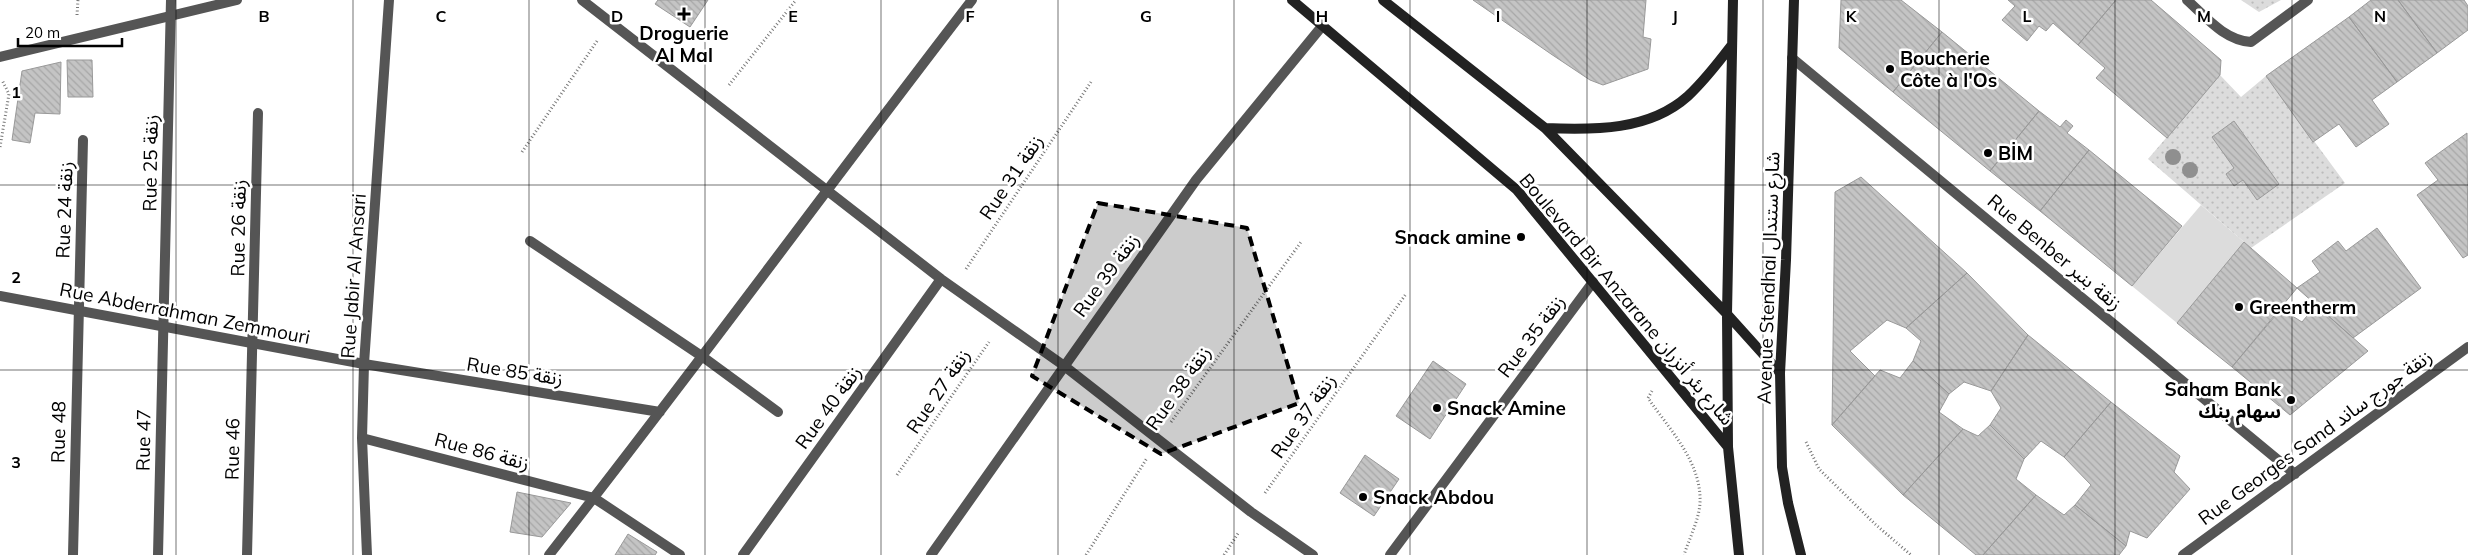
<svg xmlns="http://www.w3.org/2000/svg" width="2468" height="555" viewBox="0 0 2468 555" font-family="Mulish,'Noto Sans Arabic',sans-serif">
	<defs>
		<pattern id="garden-dots" width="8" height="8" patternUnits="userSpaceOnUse" patternTransform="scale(1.25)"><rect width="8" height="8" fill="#dcdcdc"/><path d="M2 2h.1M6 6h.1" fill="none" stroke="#bbb" stroke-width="1.8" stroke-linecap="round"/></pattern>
		<pattern id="building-back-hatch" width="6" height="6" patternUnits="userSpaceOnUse" patternTransform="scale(1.25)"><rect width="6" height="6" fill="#c4c4c4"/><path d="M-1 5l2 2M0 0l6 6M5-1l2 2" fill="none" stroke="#a7a7a7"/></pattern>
	</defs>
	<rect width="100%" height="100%" fill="#fff"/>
	<!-- grass -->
	<path fill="#dcdcdc" d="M2201,205L2244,242L2177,323L2132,286Z"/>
	<!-- garden -->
	<path fill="url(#garden-dots)" fill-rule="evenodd" d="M2241,0H2281L2259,12Z
		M2220,75L2241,97L2266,76L2345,183L2251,248L2148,159ZM2234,168L2279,184L2257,199L2243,180L2234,186L2226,174Z"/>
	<!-- building -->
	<path fill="url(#building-back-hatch)" stroke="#999" d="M658,0H708L690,27L655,4Z
		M1473,0H1646L1643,37L1651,39L1648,69L1603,85L1590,80L1551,54Z
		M1841,0H1901L1942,32L1893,92L1839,48Z
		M2008,0H2116L2078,45L2053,23L2046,31L2039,26L2027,41L2002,20L2015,6Z
		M2116,0H2151L2221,60L2220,75L2167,138L2096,78L2105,68L2078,45Z
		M2371,0H2398L2437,53L2397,82L2349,17Z
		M2398,0H2464L2468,6V30L2437,53Z
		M2349,17L2397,82L2372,100L2389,124L2356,147L2339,124L2313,142L2266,76Z
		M1942,32L2039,111L1990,171L1893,92Z
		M67,60H92L93,97H68Z
		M61,62L60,114L35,113L30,143L12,140L22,71Z
		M2039,111L2060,127L2066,120L2073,126L2067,133L2089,150L2040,211L1990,171Z
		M2234,121L2279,184L2257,200L2243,180L2234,186L2226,174L2234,168L2212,137Z
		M2467,133L2468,255L2463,258L2417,195L2438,180L2425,163Z
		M2089,150L2182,226L2132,286L2040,211Z
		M1861,177L1967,273L1906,328L1887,320L1850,351L1875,376L1832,425L1835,192Z
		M2377,228L2421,288L2353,338L2297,288L2320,272L2312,261L2338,241L2346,251Z
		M2244,242L2297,288L2232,367L2177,323Z
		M1967,273L2028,335L1991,391L1964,382L1949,394L1913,361L1921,341L1906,328Z
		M2316,305L2368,351L2290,415L2232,367L2281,309L2302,322Z
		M2028,335L2111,402L2064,457L2041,441L2024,459L1990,425L2001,408L1991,391Z
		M1433,361L1466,384L1430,439L1396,416Z
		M1913,361L1949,394L1939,412L1963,429L1903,495L1832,425L1880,370L1900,378Z
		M2111,402L2180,456L2174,472L2190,489L2147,538L2130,531L2126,546L2075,505L2091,485L2064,457Z
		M1990,425L2024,459L2016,479L2036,495L1983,555H1976L1903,495L1963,429L1978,436Z
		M1365,455L1399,479L1374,516L1340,493Z
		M517,492L571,503L542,537L510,532Z
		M2036,495L2064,515L2075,505L2126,546L2119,555H1983Z
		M628,534L657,552L655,555H615Z"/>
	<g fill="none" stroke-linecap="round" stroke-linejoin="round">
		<!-- path -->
		<path stroke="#777" stroke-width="3" stroke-dasharray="1 2.5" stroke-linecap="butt" d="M77,15L78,0
			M729,85L796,0
			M0,147L9,94L2,80
			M522,152L597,41
			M966,269L1091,82
			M1652,391L1648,398C1670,430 1702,463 1700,503C1699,520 1689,539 1684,555
			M1171,422L1301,242
			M1806,442L1819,469L1875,524L1911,555
			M897,475L989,342
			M1265,493L1406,294
			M1086,555L1147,458
			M1224,555L1239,532"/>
		<!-- pedestrian -->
		<path stroke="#555" stroke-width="10" d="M530,241L703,357L778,412
			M73,555L83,140
			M158,555L171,0
			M247,555L258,113"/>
		<!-- minor -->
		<path stroke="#555" stroke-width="10" d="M582,0L941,279L1063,365L1251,512L1313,555
			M2187,0C2206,17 2224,40 2251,42L2308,0
			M0,57L237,0
			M1792,58L2295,474
			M0,296L364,364L660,412
			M362,438L594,498L680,555
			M367,555L362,438L364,364L389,0
			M549,555C693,372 830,184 972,0
			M743,555L941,279
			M931,555L1196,180L1323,25
			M1390,555L1593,282
			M2183,555L2468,347"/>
		<!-- secondary -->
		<path stroke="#222" stroke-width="10" d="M1292,0L1517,190L1728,447
			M1383,0L1545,128L1727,314L1780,373
			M1733,0L1727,314L1728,447L1739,555
			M1794,0L1786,260L1780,373L1782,467L1788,503L1801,555
			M1545,128C1594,130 1649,131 1688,96C1704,81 1718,63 1731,46"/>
	</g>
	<!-- trees -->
	<g fill="#8f8f8f">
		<circle cx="2173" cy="157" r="8"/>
		<circle cx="2190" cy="170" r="8"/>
	</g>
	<!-- marked area -->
	<path fill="#000" fill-opacity="0.2" stroke="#000" stroke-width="4" stroke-dasharray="10 6" stroke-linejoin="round" d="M1098,203L1247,228L1299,403L1161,454L1032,376Z"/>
	<!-- grid -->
	<path fill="none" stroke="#000" stroke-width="1" stroke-opacity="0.55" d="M176,0V555M353,0V555M529,0V555M705,0V555M881,0V555M1058,0V555M1234,0V555M1410,0V555M1587,0V555M1763,0V555M1939,0V555M2115,0V555M2292,0V555M0,185H2468M0,370H2468"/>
	<!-- markers -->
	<g fill="#000" stroke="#fff" stroke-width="2">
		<path d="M681.5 6.5h5v5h5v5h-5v5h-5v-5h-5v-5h5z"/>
		<circle cx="1890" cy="69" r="5"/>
		<circle cx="1988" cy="153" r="5"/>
		<circle cx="1521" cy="237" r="5"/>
		<circle cx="2239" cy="307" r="5"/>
		<circle cx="2291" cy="400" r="5"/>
		<circle cx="1437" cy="408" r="5"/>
		<circle cx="1363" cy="497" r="5"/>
	</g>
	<g text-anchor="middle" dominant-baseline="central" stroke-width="5" stroke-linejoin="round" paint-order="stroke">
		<!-- poi labels -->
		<g font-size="19" font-weight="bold" fill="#000" stroke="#fff" text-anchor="start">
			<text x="684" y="33" text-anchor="middle">Droguerie<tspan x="684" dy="22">Al Mal</tspan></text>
			<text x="1900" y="58">Boucherie<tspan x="1900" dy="22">Côte à l'Os</tspan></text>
			<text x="1998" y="153">BİM</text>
			<text x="1511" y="237" text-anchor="end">Snack amine</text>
			<text x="2249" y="307">Greentherm</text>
			<text x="2281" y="389" text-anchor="end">Saham Bank<tspan x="2281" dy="22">سهام بنك</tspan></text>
			<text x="1447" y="408">Snack Amine</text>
			<text x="1373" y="497">Snack Abdou</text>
		</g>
		<!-- street labels -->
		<g font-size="19" fill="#000" stroke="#fff">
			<text transform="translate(150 163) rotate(-89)">Rue 25 زنقة</text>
			<text transform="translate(1011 177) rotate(-56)">Rue 31 زنقة</text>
			<text transform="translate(64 210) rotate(-88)">Rue 24 زنقة</text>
			<text transform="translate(238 228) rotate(-89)">Rue 26 زنقة</text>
			<text transform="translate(2055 252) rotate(40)">Rue Benber زنقة بنبر</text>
			<text transform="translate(1106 275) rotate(-54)">Rue 39 زنقة</text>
			<text transform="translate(353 276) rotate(-86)">Rue Jabir Al Ansari</text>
			<text transform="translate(1768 278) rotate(-88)">Avenue Stendhal شارع ستندال</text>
			<text transform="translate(1627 299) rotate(50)">Boulevard Bir Anzarane شارع بئر أنزران</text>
			<text transform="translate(185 313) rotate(11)">Rue Abderrahman Zemmouri</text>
			<text transform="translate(1531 336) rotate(-53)">Rue 35 زنقة</text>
			<text transform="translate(515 371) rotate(9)">Rue 85 زنقة</text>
			<text transform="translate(1178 388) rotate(-55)">Rue 38 زنقة</text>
			<text transform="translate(938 391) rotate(-56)">Rue 27 زنقة</text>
			<text transform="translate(828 407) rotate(-54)">Rue 40 زنقة</text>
			<text transform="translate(1303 416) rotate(-55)">Rue 37 زنقة</text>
			<text transform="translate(58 432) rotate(-89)">Rue 48</text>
			<text transform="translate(2315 437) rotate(-36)">Rue Georges Sand زنقة جورج ساند</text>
			<text transform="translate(143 440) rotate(-89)">Rue 47</text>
			<text transform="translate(232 449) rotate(-89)">Rue 46</text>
			<text transform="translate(482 451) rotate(15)">Rue 86 زنقة</text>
		</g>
	</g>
	<g font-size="16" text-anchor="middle" font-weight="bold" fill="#000" stroke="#fff" stroke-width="5" stroke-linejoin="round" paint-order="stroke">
		<text x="264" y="22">B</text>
		<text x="441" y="22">C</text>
		<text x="617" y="22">D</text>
		<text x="793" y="22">E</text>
		<text x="970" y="22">F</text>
		<text x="1146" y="22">G</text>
		<text x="1322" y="22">H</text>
		<text x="1498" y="22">I</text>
		<text x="1675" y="22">J</text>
		<text x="1851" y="22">K</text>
		<text x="2027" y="22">L</text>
		<text x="2204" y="22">M</text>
		<text x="2380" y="22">N</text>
		<text x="16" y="98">1</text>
		<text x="16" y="283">2</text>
		<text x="16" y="468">3</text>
	</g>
	<!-- scale -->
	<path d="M18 38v8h104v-8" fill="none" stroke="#000000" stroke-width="2.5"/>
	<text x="25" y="38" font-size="15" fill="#000000" stroke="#ffffff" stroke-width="4" paint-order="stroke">20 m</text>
</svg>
